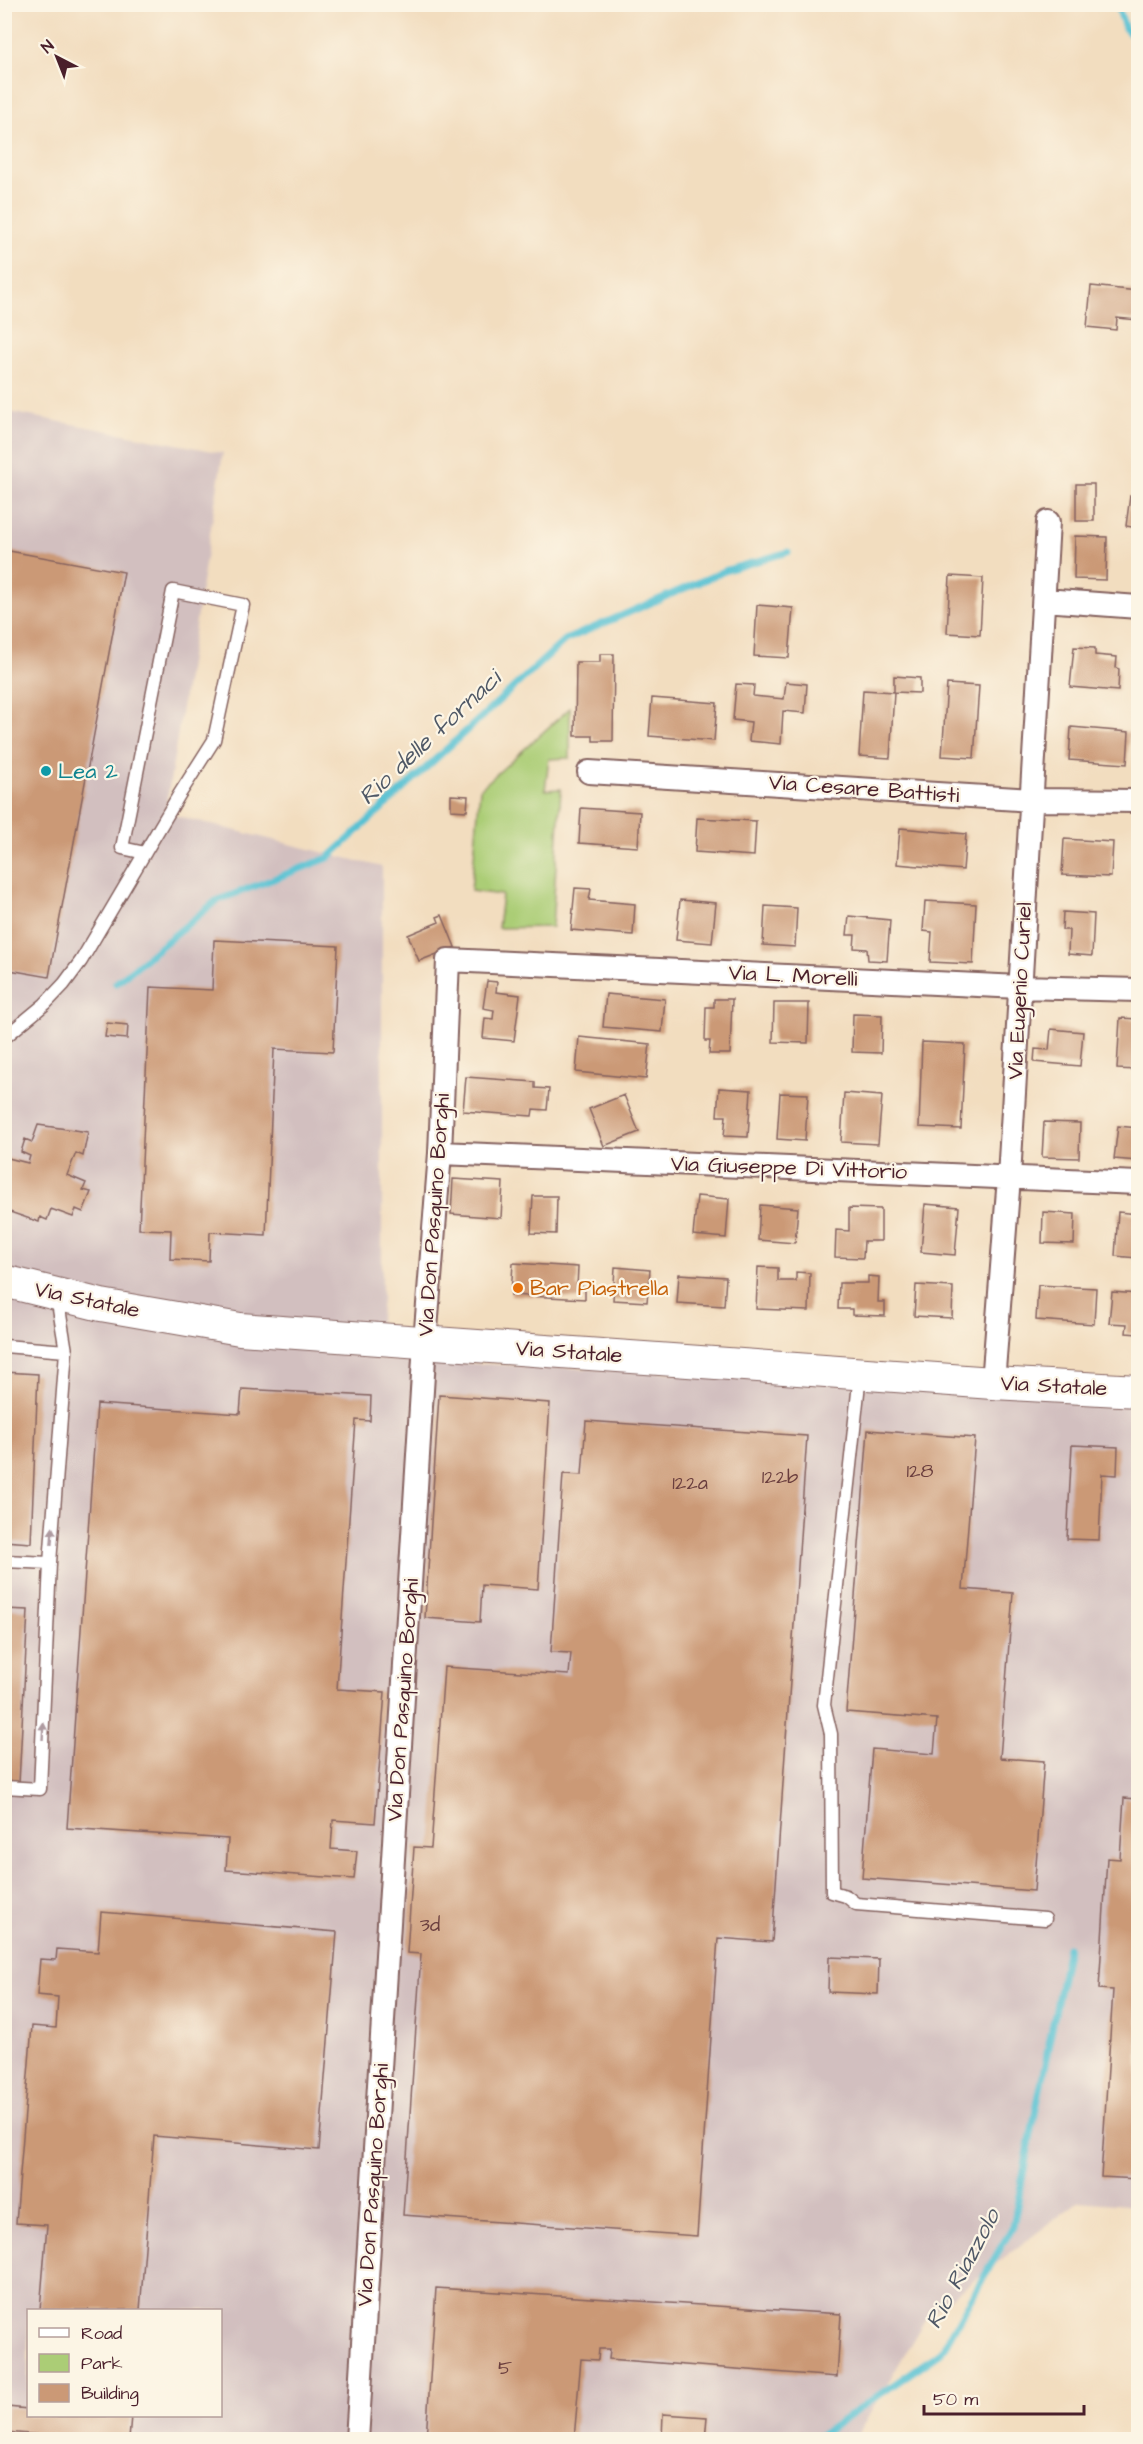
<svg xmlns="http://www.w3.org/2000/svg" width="1143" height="2444" viewBox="0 0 1143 2444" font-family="'Architects Daughter',sans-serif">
	<rect width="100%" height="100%" fill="#fcf5e5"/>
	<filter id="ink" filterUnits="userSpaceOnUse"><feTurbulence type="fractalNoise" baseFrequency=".0167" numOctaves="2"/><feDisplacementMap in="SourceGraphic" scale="12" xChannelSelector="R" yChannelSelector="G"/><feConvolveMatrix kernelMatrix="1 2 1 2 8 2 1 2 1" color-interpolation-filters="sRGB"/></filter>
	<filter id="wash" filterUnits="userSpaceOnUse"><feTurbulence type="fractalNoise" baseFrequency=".008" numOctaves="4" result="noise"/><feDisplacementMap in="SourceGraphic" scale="24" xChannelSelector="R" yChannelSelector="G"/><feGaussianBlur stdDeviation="1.35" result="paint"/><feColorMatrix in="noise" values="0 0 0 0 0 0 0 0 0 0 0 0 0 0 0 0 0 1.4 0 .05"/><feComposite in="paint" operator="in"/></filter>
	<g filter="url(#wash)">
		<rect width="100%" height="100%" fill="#f2ddbf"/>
		<!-- industrial -->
		<path fill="#d2bfbf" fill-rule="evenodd" d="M4,411L223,453L165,813L382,867V1300L375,1359L1138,1394V2206L1079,2201L927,2316L855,2439H5ZM28,2310H220V2416H28Z"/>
		<!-- green -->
		<path fill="#abcd76" stroke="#7a7650" stroke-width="1.5" d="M570,708V758L549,759L545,790L561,789L552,927L498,928L502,895L471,891L480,789Z"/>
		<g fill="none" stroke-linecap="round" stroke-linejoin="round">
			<!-- stream -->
			<path stroke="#57c1d3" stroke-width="7" d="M1117,4L1125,28L1138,42
				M116,983L216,901L328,858L565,640L727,570L788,552
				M814,2440L941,2352L1013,2226L1068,1947"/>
		</g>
		<g id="blocks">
			<!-- building -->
			<path fill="#cb9976" d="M1091,286L1138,291V320L1117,318L1116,330L1087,327Z
				M1076,484H1094V521H1076Z
				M1130,496L1138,498V528L1126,526Z
				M1075,536L1107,537L1106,580L1074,579Z
				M4,550L124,572L49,977L4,969Z
				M950,576L983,578L980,635L947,633Z
				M757,605L793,608L789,658L754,656Z
				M1074,647L1095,648V655L1117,657L1116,668L1119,669L1118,691L1070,687Z
				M600,654H614L613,741H593V736H575L576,662H600Z
				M894,676L920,678V693L894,692Z
				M786,682L807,684L805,713L783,711L781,744L749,741L751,722L733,720L736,684L754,685L753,696L784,699Z
				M947,684L979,686L974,758L942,756Z
				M863,690L894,692L890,758L859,756Z
				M652,698L717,703L714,741L649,736Z
				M1071,727L1129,732L1127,764L1069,760Z
				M451,795L468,796L467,811L451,810Z
				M581,808L640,812L638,847L579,843Z
				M697,818L756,821L754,856L695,852Z
				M900,828L966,834L963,870L897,864Z
				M1064,839L1113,842L1111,877L1062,875Z
				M575,888L591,889L589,900L635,904L633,935L571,930Z
				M680,900L716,903L712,943L676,940Z
				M925,901L976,904L973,964L930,962L932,932L923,931Z
				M765,906L797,908L795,947L763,945Z
				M1063,912L1094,914L1092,956L1068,954L1069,930H1062Z
				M442,915L455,947L419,961L408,935L439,922L437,917Z
				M849,916L890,920L887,961L868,960L867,949L854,948L855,935H847Z
				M1134,936H1138V971H1133Z
				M214,940L338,946L333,1052L274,1049L266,1235L210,1232L209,1261L170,1259L171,1230L139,1229L150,987L212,990Z
				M487,981L497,982L496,992L520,995L514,1041L483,1038L485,1018L493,1019L494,1010L483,1008Z
				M606,994L665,999L662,1032L603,1027Z
				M714,999H732L730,1054H709L710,1041H705L706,1007H714Z
				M774,1003H809L808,1043L773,1042Z
				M853,1014L882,1015L881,1053L852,1052Z
				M1120,1018L1138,1019V1070L1117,1069Z
				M107,1023L128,1025L127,1039L105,1037Z
				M1051,1029L1083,1032L1080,1066L1034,1062L1035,1049L1049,1050Z
				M579,1037L650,1044L646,1079L576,1072Z
				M922,1042L965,1044L961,1129L919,1127Z
				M466,1077L535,1082V1088L549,1089L547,1110L533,1109L532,1116L463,1111Z
				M719,1088L751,1090L748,1137L724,1136L726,1116H717Z
				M780,1093L808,1094L805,1141L777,1139Z
				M844,1093L882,1096L878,1144L841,1142Z
				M624,1095L639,1132L604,1146L589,1109Z
				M1044,1122L1080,1123L1079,1158L1042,1157Z
				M38,1125L88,1132L83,1156L76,1153L67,1175L86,1183L83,1190L91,1192L83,1212L76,1209L73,1217L51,1209L47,1220L40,1217L39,1222L4,1210V1157L28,1163L30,1156L21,1152L25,1139L32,1142Z
				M1118,1126L1138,1128V1161L1114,1159Z
				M453,1179L503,1182L501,1218L451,1214Z
				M533,1196H557L556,1234L531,1233Z
				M697,1196L729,1199L726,1238L693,1235Z
				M925,1204L959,1207L955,1255L921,1252Z
				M760,1205L798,1208L795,1243L758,1240Z
				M849,1208L881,1209V1241H864L863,1258L835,1257L836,1230L849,1231Z
				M1043,1212L1075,1214L1074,1244L1042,1243Z
				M1118,1212L1138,1214V1258L1115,1256Z
				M513,1263L578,1267L577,1287L585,1288V1299L511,1295Z
				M615,1267L650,1270L647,1302L613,1300Z
				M758,1267L778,1268V1281H796V1272L810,1273L809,1311L756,1309Z
				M679,1274L726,1277L724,1306L677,1303Z
				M868,1276L879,1277L878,1302H885V1316L852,1315V1309H838L839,1283H868Z
				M916,1285L953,1287L952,1318L914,1316Z
				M1038,1285L1096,1288L1094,1324L1036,1320Z
				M1112,1292L1138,1294V1334L1126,1333L1127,1324L1109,1323Z
				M4,1372L38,1374L31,1543L4,1541Z
				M242,1389L371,1396L370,1421L356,1420L337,1689L385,1692L375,1823L333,1820L331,1849L357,1851L354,1879L226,1870L228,1839L67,1828L97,1404L240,1414Z
				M439,1395L550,1403L538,1589L482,1585L480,1622L425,1618Z
				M586,1421L807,1436L772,1942L718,1938L697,2236L403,2215L421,1954L407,1953L414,1847L431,1848L444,1667L569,1675L571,1653L551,1652L563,1474L582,1475Z
				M868,1430L975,1438L963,1589L1013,1593L1000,1758L1044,1761L1034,1891L862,1878L872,1749L934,1754L937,1719L846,1712Z
				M1072,1445L1118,1447L1117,1475L1102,1474L1099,1540L1067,1539Z
				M4,1609L28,1610L19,1783L4,1782Z
				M1124,1798L1138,1799V2179L1101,2177L1113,1990L1099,1989L1107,1858L1120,1859Z
				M101,1912L337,1932L319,2150L154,2136L140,2310H40L47,2225L16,2223L32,2026L56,2028L58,1997L37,1995L40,1959L56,1960L57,1949L98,1952Z
				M829,1957L879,1959L878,1994L828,1992Z
				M436,2288L841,2314L837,2377L609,2359L610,2349H599L598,2360L581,2359L574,2439H426Z
				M7,2407L28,2409V2416H131L129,2439H91L5,2432Z
				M663,2414L707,2417L705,2439H662Z"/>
		</g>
	</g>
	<g filter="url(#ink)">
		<use href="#blocks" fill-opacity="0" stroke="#85625f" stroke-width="1.5"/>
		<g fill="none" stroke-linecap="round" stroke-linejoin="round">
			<defs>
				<path id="lane" d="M4,1038L45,1004L64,984L81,961L179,795L214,740L243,605L173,591L122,848L145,853
					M4,1346L66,1351
					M860,1374L824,1705L831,1734L832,1892L846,1896L856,1904L1045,1919
					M4,1561L50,1563
					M4,1787L40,1789L50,1563L66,1351L57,1297"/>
				<path id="street" d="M1044,600L1138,607
					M589,772L1032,800L1138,801
					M440,1153L1138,1183
					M993,1383L1009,1177L1048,522
					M357,2440L425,1342L440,1153L448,960L1020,987L1138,990"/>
				<path id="secondary" d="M4,1281L101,1305L240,1329L993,1383L1138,1391"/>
			</defs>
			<!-- lane casing -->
			<use href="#lane" stroke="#85625f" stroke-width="15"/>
			<!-- street casing -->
			<use href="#street" stroke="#85625f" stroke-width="26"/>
			<!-- secondary casing -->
			<use href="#secondary" stroke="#85625f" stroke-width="34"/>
			<!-- lane -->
			<use href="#lane" stroke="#fff" stroke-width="12"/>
			<!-- street -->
			<use href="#street" stroke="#fff" stroke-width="22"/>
			<!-- secondary -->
			<use href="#secondary" stroke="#fff" stroke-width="32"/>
		</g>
		<!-- one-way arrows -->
		<defs><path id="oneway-solid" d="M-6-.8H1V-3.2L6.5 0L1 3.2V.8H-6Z" transform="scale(1.5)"/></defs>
		<g fill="#ae9aa0">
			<use href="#oneway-solid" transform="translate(52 1536) rotate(-86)"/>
			<use href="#oneway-solid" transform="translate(43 1731) rotate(-87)"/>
		</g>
	</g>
	<!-- markers -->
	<circle fill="#0f9aa8" stroke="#fcf5e5" stroke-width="2" cx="46" cy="771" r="6"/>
	<circle fill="#e8710a" stroke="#fcf5e5" stroke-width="2" cx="518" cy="1288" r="6"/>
	<g text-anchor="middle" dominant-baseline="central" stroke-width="4.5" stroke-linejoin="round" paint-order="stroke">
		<!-- number labels -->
		<g font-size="20" fill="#6a3e3e">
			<text x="920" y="1471">128</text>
			<text x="780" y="1477">122b</text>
			<text x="690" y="1483">122a</text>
			<text x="430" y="1925">3d</text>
			<text x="505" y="2368">5</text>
		</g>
		<!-- culture labels -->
		<g font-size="22" fill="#0d838f" stroke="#fcf5e5" text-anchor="start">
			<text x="58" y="771">Lea 2</text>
		</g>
		<!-- street labels -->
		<g font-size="22" fill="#4a1f2b" stroke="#fcf5e5">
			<text transform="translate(864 789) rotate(4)">Via Cesare Battisti</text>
			<text transform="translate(793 976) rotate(3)">Via L. Morelli</text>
			<text transform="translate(1020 991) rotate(-87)">Via Eugenio Curiel</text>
			<text transform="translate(789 1168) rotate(2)">Via Giuseppe Di Vittorio</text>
			<text transform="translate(434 1215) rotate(-86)">Via Don Pasquino Borghi</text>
			<text transform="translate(87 1300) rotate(12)">Via Statale</text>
			<text transform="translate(569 1352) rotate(4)">Via Statale</text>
			<text transform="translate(1054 1386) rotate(3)">Via Statale</text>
			<text transform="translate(403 1700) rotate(-86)">Via Don Pasquino Borghi</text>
			<text transform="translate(373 2185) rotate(-86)">Via Don Pasquino Borghi</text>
		</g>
		<!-- food labels -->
		<g font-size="22" fill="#c56008" stroke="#fcf5e5" text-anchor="start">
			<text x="530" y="1288">Bar Piastrella</text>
		</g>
		<!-- water labels -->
		<g font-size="24" font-style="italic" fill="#4f5866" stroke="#fcf5e5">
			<text transform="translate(430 738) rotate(-43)">Rio delle fornaci</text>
			<text transform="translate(963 2269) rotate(-62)">Rio Riazzolo</text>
		</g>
	</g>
	<!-- margin -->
	<rect width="1143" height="2444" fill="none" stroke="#fcf5e5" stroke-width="24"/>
	<!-- legend -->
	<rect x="27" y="2309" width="195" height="108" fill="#fcf5e5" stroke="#b59f9b" stroke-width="1.5"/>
	<rect x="39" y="2328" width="30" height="9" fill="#ffffff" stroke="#b59f9b" stroke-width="1.5"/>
	<text x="81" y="2339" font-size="18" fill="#4a1f2b">Road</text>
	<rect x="39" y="2354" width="30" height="18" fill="#abcd76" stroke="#b59f9b" stroke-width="1.5"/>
	<text x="81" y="2369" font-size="18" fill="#4a1f2b">Park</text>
	<rect x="39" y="2384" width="30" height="18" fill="#cb9976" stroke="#b59f9b" stroke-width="1.5"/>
	<text x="81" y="2399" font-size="18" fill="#4a1f2b">Building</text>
	<!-- north arrow -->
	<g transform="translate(57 57) rotate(318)" stroke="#fcf5e5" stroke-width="4.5" paint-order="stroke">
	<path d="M0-4.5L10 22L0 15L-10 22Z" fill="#4a1f2b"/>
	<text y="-9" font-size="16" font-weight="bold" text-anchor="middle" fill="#4a1f2b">N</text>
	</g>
	<!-- scale -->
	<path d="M924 2405v9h160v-9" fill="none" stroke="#4a1f2b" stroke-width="3"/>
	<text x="933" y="2405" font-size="18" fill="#4a1f2b" stroke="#fcf5e5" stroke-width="4.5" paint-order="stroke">50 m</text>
</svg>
